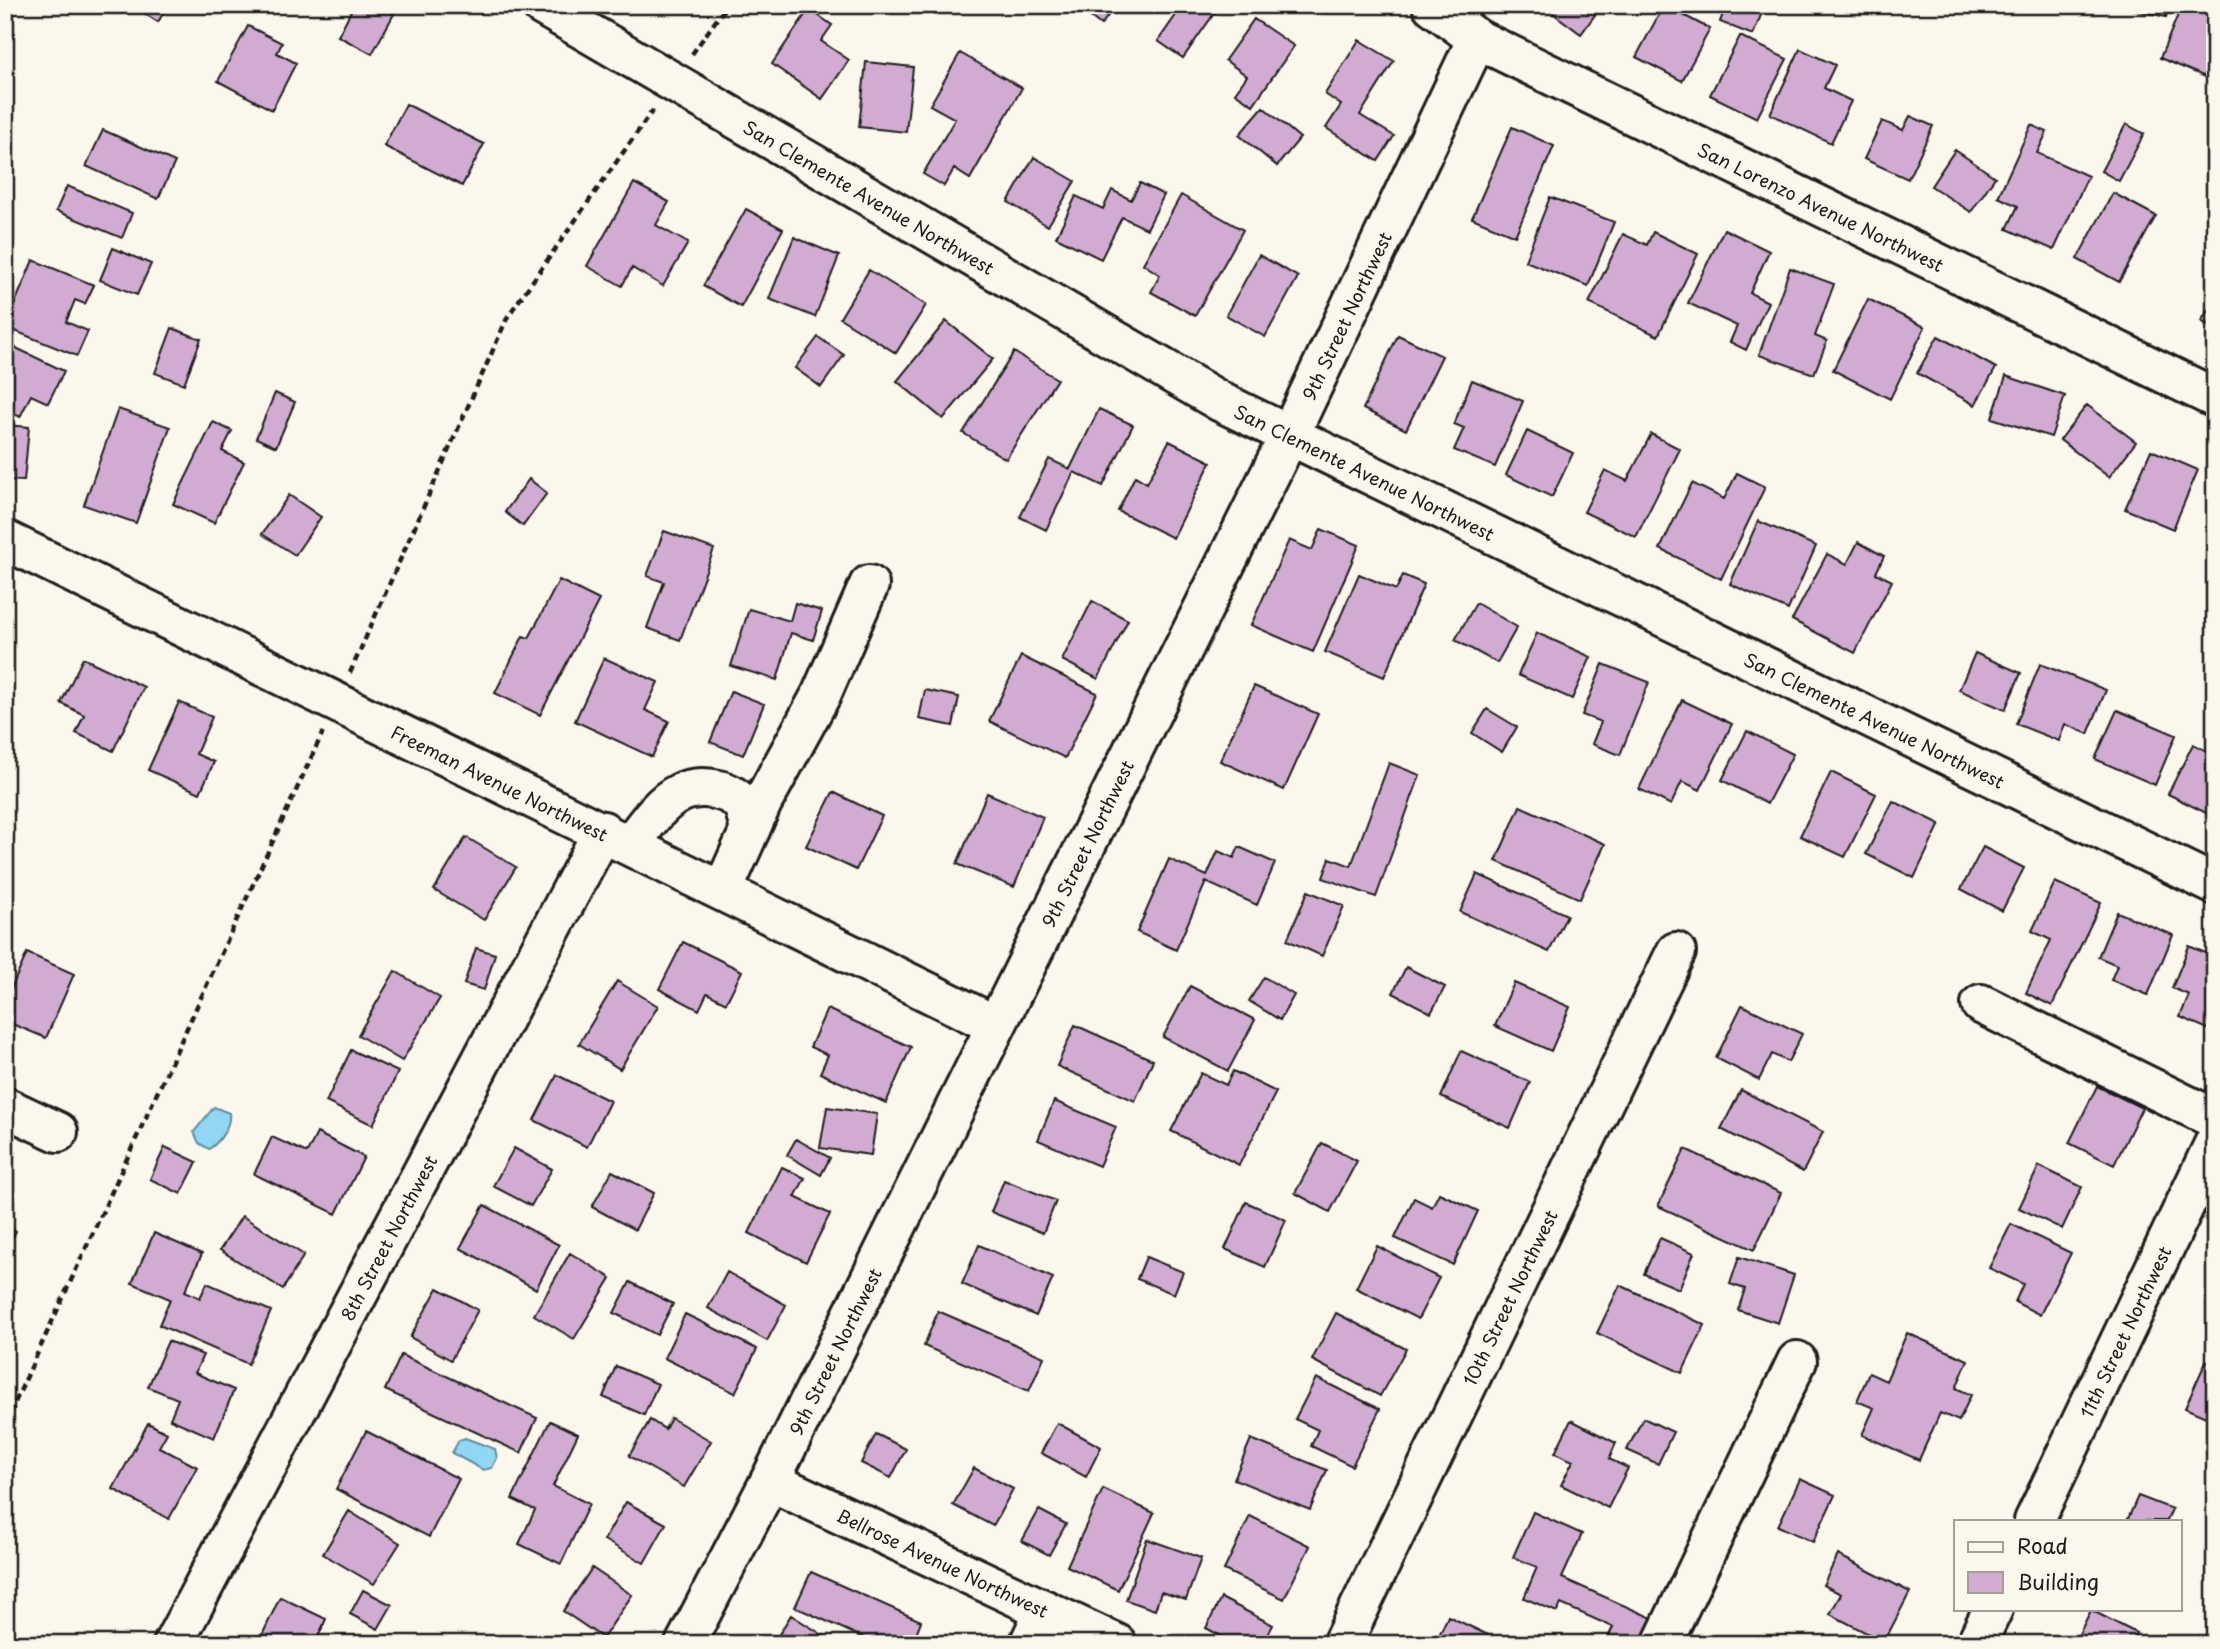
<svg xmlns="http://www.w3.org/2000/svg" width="2220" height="1649" viewBox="0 0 2220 1649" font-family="'Playpen Sans',sans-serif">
	<rect width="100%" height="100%" fill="#fbf7ec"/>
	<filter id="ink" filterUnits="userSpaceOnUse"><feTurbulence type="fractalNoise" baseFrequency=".0143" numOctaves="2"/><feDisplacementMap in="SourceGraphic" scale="14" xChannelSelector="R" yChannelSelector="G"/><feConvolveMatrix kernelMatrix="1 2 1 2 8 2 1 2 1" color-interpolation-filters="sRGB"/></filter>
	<g filter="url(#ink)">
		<!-- water -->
		<path fill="#91d7f3" stroke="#628c9d" stroke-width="2" d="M214,1107L229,1113C231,1125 220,1142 209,1149L199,1143L194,1132Z
			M465,1438L495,1449L497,1458L492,1468L483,1470L452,1453L459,1440Z"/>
		<!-- building -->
		<path fill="#d2abd3" stroke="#1c1c1c" stroke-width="2" d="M131,5H168L158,22Z
			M354,5H378L394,14L372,54L338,36Z
			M1075,5H1116L1101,25Z
			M1183,5H1220L1183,58L1158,41Z
			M1542,5H1602L1581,34Z
			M1664,5L1710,29L1682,81L1636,57Z
			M1726,5H1765L1753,35L1720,22Z
			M2115,5H2169L2166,17Z
			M2182,5H2215V81L2160,58Z
			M809,9L832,25L821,41L849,60L822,99L772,64Z
			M1254,19L1294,46L1253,105L1235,93L1247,76L1225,60Z
			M248,26L282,43L277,53L296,63L272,110L218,81Z
			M1740,36L1787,59L1757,118L1710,95Z
			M1359,40L1394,61L1360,115L1394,136L1378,161L1326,128L1341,105L1325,94Z
			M1800,49L1835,65L1824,88L1851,101L1831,143L1770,114Z
			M960,53L1022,88L970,179L954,169L944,186L923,174L955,119L930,105Z
			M866,62L913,67L906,132L859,127Z
			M406,104L484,144L462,186L384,146Z
			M1263,107L1300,138L1277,166L1239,135Z
			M1910,116L1933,126L1908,179L1864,159L1882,121L1903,130Z
			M2126,124L2144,134L2119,181L2101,171Z
			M2031,125L2047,132L2037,153L2088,176L2054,250L2007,229L2018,206L1998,197Z
			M1512,127L1554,146L1515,236L1472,218Z
			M103,130L175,162L158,199L86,166Z
			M1955,150L1995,177L1971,212L1931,186Z
			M1034,157L1075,181L1048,226L1008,202Z
			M634,183L669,202L656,225L688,243L663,286L632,268L622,286L587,266Z
			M1140,183L1164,195L1147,229L1122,217L1101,259L1056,237L1076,196L1103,209L1112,190L1131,200Z
			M67,186L132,213L122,238L56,211Z
			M2113,193L2156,216L2119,282L2077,259Z
			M1181,195L1243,230L1195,316L1151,292L1160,275L1143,264Z
			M1550,197L1614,222L1588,286L1525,261Z
			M746,209L783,229L741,307L703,286Z
			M1724,229L1769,251L1750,293L1768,302L1746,350L1730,342L1737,326L1688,303Z
			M1653,232L1698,254L1658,336L1589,303L1623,234L1647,245Z
			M794,237L839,256L815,317L769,299Z
			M113,248L151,264L137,295L100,280Z
			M1259,255L1298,277L1265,337L1226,315Z
			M33,260L94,285L85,304L75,300L66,322L88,331L77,356L5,327Z
			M1790,268L1834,284L1815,336L1827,341L1814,374L1759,355Z
			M869,270L926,305L896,353L840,318Z
			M1868,299L1925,327L1890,399L1833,370Z
			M2215,300V330L2201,321Z
			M946,321L993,359L943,419L897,381Z
			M172,328L201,339L184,384L155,373Z
			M1398,335L1442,356L1406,430L1363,409Z
			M1938,336L1996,368L1975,405L1917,373Z
			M818,337L844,355L821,387L795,368Z
			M12,346L64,371L48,403L31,395L20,417L5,409V360Z
			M1014,352L1057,379L1006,459L963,433Z
			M2006,376L2065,396L2051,437L1992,418Z
			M1472,380L1523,401L1495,467L1454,450L1464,428L1454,424Z
			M275,393L295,402L276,447L256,438Z
			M2087,405L2136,442L2109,477L2060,440Z
			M118,409L170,427L136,523L84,505Z
			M1099,409L1133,425L1103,486L1074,472L1046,530L1020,517L1049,459L1070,469Z
			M213,422L232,431L222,451L244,462L214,523L173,504Z
			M5,425L29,427L24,481L5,480Z
			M1527,431L1573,453L1552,497L1506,475Z
			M1651,434L1680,449L1636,537L1584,512L1605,470L1627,481Z
			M1169,441L1211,462L1173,538L1118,511L1135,476L1147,483Z
			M2151,450L2198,470L2173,529L2125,509Z
			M1737,473L1765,487L1721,579L1660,549L1692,483L1724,499Z
			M529,479L547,493L523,526L505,512Z
			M289,495L321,517L295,555L262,534Z
			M1758,521L1816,546L1788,610L1730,584Z
			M1321,529L1359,545L1313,652L1251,625L1289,540L1312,550Z
			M664,531L714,549L680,640L647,628L664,582L647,576Z
			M1858,542L1884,556L1876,573L1892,581L1855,653L1792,620L1827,554L1847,564Z
			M1359,574L1396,590L1403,575L1424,584L1384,677L1325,652Z
			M559,580L599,600L540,715L495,693L523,636L529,638Z
			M1092,601L1128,620L1098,679L1062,660Z
			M795,603L822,611L813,640L791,633L777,680L731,666L749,609L790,621Z
			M1476,603L1517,627L1497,663L1455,640Z
			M1537,633L1591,657L1572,699L1518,675Z
			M1975,653L2021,673L2005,710L1959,690Z
			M1021,656L1097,693L1065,758L989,721Z
			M83,658L144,687L113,751L76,733L84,715L61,703Z
			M604,658L658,682L645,710L669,721L652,757L575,721Z
			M1603,664L1649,682L1620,755L1592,744L1601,722L1582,715Z
			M2040,664L2106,690L2088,734L2065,724L2059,741L2016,724Z
			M1254,686L1318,714L1284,790L1220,761Z
			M925,690L959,697L953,726L919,719Z
			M731,691L764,704L743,755L710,742Z
			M1682,700L1732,724L1700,790L1682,781L1671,805L1639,789Z
			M179,702L212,717L196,754L214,762L200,793L148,770Z
			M1487,709L1517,727L1502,752L1472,733Z
			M2117,710L2176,735L2155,785L2095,759Z
			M1747,731L1793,754L1767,804L1722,780Z
			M2193,744L2215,755L2214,817L2168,794Z
			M1389,763L1420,775L1376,897L1323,878L1330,858L1351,866Z
			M1831,772L1876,794L1845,857L1800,836Z
			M833,792L882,816L856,870L806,846Z
			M987,793L1043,817L1014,887L957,864Z
			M1893,801L1940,824L1914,878L1866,854Z
			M1520,806L1605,844L1580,899L1496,861Z
			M466,837L516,867L484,920L434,890Z
			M1239,847L1275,863L1257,905L1206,882L1176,950L1137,932L1169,859L1207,876L1218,851L1234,858Z
			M1983,847L2024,868L2002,911L1961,889Z
			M1477,874L1567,915L1549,952L1460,912Z
			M2055,882L2101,903L2052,1006L2026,993L2051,940L2032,931Z
			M1308,891L1344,906L1322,956L1287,940Z
			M2117,912L2173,935L2148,995L2111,980L2117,965L2098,957Z
			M683,942L742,971L726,1003L707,993L699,1010L659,989Z
			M2189,946L2215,957V1032L2180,1017L2189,995L2172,988Z
			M476,948L495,954L484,990L464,984Z
			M27,953L74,974L46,1038L5,1021V1002Z
			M1406,967L1445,987L1431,1013L1393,993Z
			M395,971L440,998L402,1061L358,1035Z
			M1264,977L1294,995L1280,1020L1249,1001Z
			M617,981L658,1006L620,1069L579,1044Z
			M1514,983L1570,1007L1551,1051L1495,1026Z
			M1190,986L1255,1020L1228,1071L1163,1037Z
			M1742,1005L1802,1034L1788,1062L1772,1054L1759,1080L1716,1058Z
			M827,1009L911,1047L886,1103L820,1073L828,1055L810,1047Z
			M1075,1025L1153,1060L1135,1101L1057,1066Z
			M351,1050L398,1072L373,1125L326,1102Z
			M1461,1051L1530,1082L1510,1128L1441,1097Z
			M1233,1071L1276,1092L1239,1165L1171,1131L1201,1073L1226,1085Z
			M557,1075L610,1101L587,1147L534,1120Z
			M2097,1086L2142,1108L2114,1165L2069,1143Z
			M1741,1090L1823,1132L1803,1172L1721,1129Z
			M1054,1101L1116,1127L1099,1166L1038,1140Z
			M827,1107L877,1114L871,1155L820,1148Z
			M317,1133L364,1157L336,1214L254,1174L272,1137L307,1153Z
			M796,1139L830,1158L821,1175L787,1155Z
			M1322,1143L1357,1161L1330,1212L1295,1193Z
			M165,1147L197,1162L181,1194L150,1179Z
			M514,1148L552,1169L531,1206L493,1186Z
			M1685,1149L1781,1193L1754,1250L1658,1206Z
			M2039,1166L2082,1187L2062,1229L2019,1208Z
			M782,1167L805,1178L795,1197L830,1214L806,1262L749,1233Z
			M612,1171L654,1193L635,1230L592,1207Z
			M1004,1180L1056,1201L1043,1233L991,1212Z
			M1439,1193L1478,1211L1453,1265L1395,1238L1414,1198L1432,1207Z
			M1246,1202L1286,1220L1265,1267L1225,1249Z
			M484,1205L559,1245L536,1289L460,1248Z
			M242,1216L304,1255L283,1289L220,1250Z
			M2011,1224L2071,1253L2040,1315L2015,1302L2023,1284L1989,1268Z
			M5,1226L16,1231L5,1253Z
			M154,1233L202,1254L185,1291L200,1298L207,1283L271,1311L248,1364L159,1325L170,1299L132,1283Z
			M1660,1238L1694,1253L1679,1289L1644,1274Z
			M979,1245L1053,1278L1036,1316L962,1284Z
			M1377,1246L1439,1278L1418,1319L1356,1288Z
			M570,1253L611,1278L574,1339L534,1315Z
			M1146,1257L1183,1272L1174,1294L1137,1279Z
			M1739,1257L1794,1275L1778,1323L1738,1310L1745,1289L1730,1284Z
			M727,1272L786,1305L767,1341L708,1308Z
			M630,1282L673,1304L657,1335L614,1313Z
			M1620,1285L1705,1325L1682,1373L1597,1333Z
			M438,1288L478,1310L451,1360L410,1337Z
			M938,1311L1044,1357L1029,1391L924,1346Z
			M1336,1313L1406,1349L1380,1396L1312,1360Z
			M685,1314L757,1349L735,1393L664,1358Z
			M1907,1333L1968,1360L1956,1388L1971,1395L1959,1421L1940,1413L1919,1460L1862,1435L1874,1408L1857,1401L1869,1373L1886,1381Z
			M168,1341L203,1355L195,1373L234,1390L214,1438L170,1419L178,1399L148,1387Z
			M401,1355L537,1418L521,1453L385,1390Z
			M2206,1361L2215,1365V1421L2185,1408Z
			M616,1366L658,1384L644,1415L603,1397Z
			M1316,1378L1380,1409L1352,1466L1311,1446L1318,1430L1295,1419Z
			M671,1418L711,1441L684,1487L629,1456L650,1420L665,1429Z
			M1643,1418L1673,1432L1658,1464L1627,1450Z
			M1571,1420L1616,1443L1609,1459L1628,1468L1608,1508L1561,1485L1573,1461L1555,1453Z
			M550,1421L578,1434L553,1486L589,1504L561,1564L519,1544L535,1510L512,1499Z
			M148,1423L167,1433L159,1447L197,1467L169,1519L113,1489Z
			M1057,1423L1101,1447L1086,1477L1041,1453Z
			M366,1431L459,1479L429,1537L336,1489Z
			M876,1434L906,1449L891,1478L861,1463Z
			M1251,1439L1327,1470L1310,1510L1234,1479Z
			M974,1468L1013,1489L993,1526L953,1505Z
			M1800,1479L1835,1495L1813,1542L1778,1526Z
			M1103,1489L1154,1513L1118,1590L1067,1566Z
			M2138,1496L2172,1509L2167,1521H2127Z
			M626,1502L666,1524L644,1563L604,1540Z
			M1039,1510L1066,1524L1049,1555L1022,1541Z
			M349,1511L400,1543L374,1584L323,1554Z
			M1533,1512L1582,1534L1562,1578L1659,1621L1649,1644H1605L1613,1627L1561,1604L1557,1612L1524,1598L1537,1567L1513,1557Z
			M1250,1516L1310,1546L1284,1599L1224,1570Z
			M1147,1539L1201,1558L1186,1600L1161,1592L1155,1610L1126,1600Z
			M1838,1555L1910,1592L1884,1642L1830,1614L1841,1594L1823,1585Z
			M592,1568L632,1595L603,1638L563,1611Z
			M811,1572L921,1621L912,1644H877L795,1607Z
			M363,1590L392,1605L378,1629L350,1614Z
			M280,1597L326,1619L315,1644H258Z
			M1221,1598L1273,1625L1263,1644H1236L1206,1628Z
			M2091,1610L2136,1633L2130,1644H2074Z
			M791,1615L837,1644H773Z
			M1448,1616L1507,1644H1435Z"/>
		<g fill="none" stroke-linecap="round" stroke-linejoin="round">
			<defs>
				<g id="minor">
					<path id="s1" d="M541,5L1221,402L2215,885"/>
					<path id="s2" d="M1432,5L1477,39L2215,398"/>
					<path id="s3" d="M5,540L995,1025"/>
					<path d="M630,845C644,827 659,803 680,793C698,783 735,788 744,808C747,815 748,823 750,830"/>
					<path d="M723,890L762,803L821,695L869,585"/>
					<path d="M1981,1004L2215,1119"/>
					<path d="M5,1107L58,1132"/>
					<path id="s4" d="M770,1481L1117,1644"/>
					<path id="s5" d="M2034,1521L2215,1142"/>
					<path id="s6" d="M173,1644L603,831"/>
					<path id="s7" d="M685,1644L770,1481L1289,436L1477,39"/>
					<path d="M1029,1644L1045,1610"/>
					<path id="s8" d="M1342,1644L1676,952"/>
					<path d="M1662,1644L1797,1361"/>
					<path d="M1976,1644L1993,1609"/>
				</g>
			</defs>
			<!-- minor casing -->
			<use href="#minor" stroke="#1c1c1c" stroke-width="44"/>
			<!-- path -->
			<path stroke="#1c1c1c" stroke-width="4.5" stroke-dasharray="7 5" stroke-linecap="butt" d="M692,54L727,5
				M350,673L508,316L653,110
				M5,1424L323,732"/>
			<!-- minor -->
			<use href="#minor" stroke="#fbf7ec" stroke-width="38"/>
		</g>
	</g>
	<g text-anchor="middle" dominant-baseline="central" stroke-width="5" stroke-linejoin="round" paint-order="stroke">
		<!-- street labels -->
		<g font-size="18" fill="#1c1c1c" stroke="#fbf7ec">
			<text stroke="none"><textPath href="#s1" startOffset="380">San Clemente Avenue Northwest</textPath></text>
			<text stroke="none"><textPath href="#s2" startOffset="439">San Lorenzo Avenue Northwest</textPath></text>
			<text stroke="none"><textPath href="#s7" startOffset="1484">9th Street Northwest</textPath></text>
			<text stroke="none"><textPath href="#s1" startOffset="947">San Clemente Avenue Northwest</textPath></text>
			<text stroke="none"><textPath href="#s1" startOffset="1514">San Clemente Avenue Northwest</textPath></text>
			<text stroke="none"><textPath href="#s3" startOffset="551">Freeman Avenue Northwest</textPath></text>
			<text stroke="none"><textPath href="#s7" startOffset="896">9th Street Northwest</textPath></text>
			<text stroke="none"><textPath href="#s6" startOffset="460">8th Street Northwest</textPath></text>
			<text stroke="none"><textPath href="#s8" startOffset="385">10th Street Northwest</textPath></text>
			<text stroke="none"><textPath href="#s5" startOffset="210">11th Street Northwest</textPath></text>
			<text stroke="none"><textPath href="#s7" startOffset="329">9th Street Northwest</textPath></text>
			<text stroke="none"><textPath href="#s4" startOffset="191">Bellrose Avenue Northwest</textPath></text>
		</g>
	</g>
	<!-- margin -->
	<rect width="2220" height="1649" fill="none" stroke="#fbf7ec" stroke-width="28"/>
	<rect x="14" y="14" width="2192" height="1621" fill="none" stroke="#1c1c1c" stroke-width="2.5" filter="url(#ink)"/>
	<!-- legend -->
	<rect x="1954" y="1520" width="228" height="91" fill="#fbf7ec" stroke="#a29f99" stroke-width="2"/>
	<rect x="1968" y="1542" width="35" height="10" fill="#fbf7ec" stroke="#a29f99" stroke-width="2"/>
	<text x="2017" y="1554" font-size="21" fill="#1c1c1c">Road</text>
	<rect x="1968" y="1572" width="35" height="21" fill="#d2abd3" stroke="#a29f99" stroke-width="2"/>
	<text x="2017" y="1590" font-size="21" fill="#1c1c1c">Building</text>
</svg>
